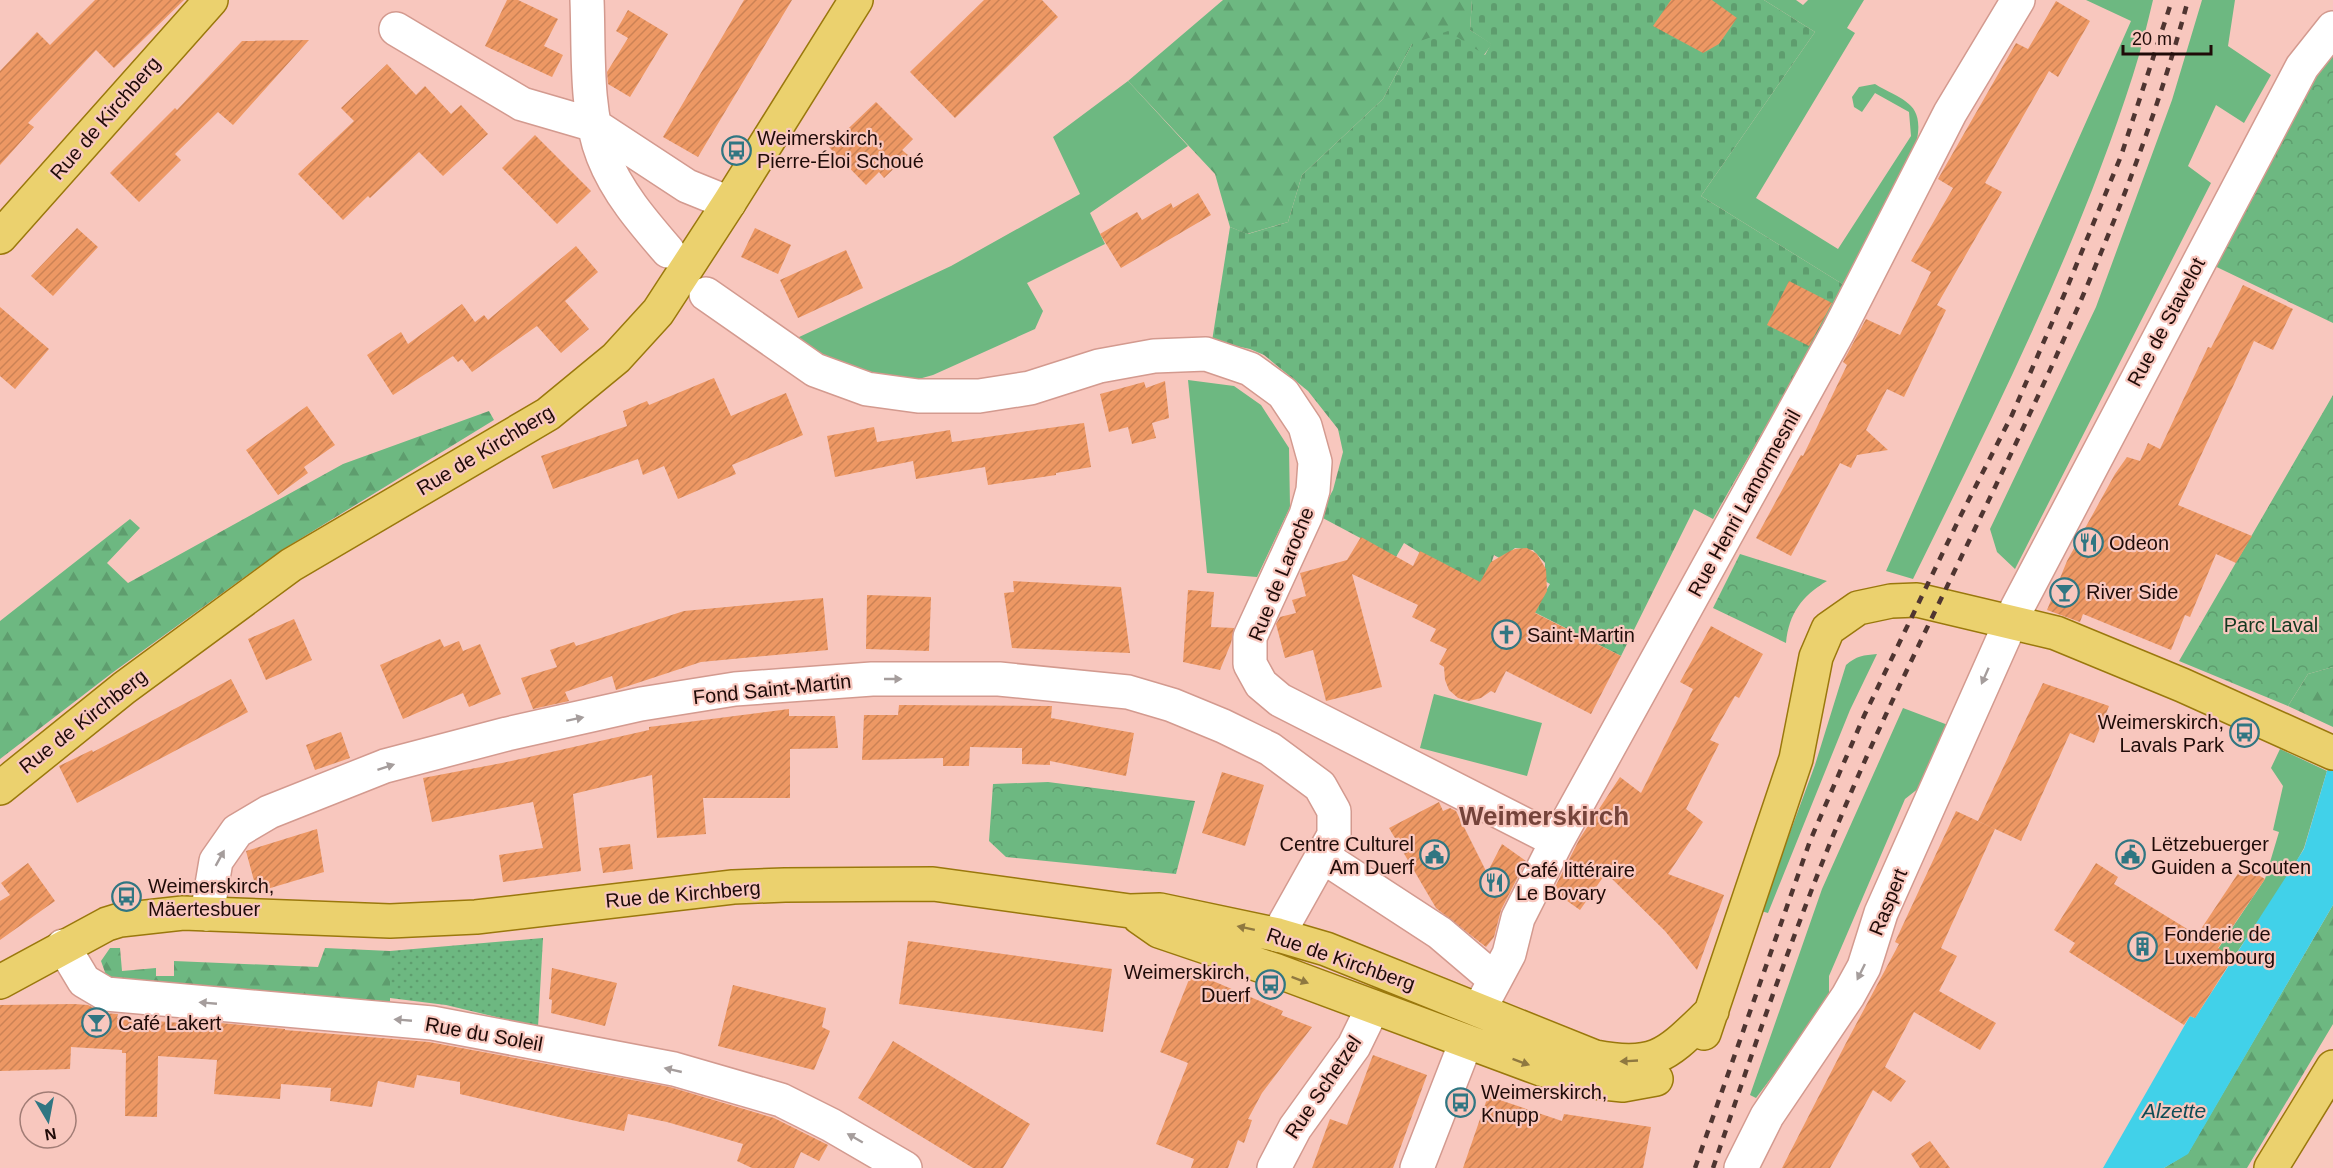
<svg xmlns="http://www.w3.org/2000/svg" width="2333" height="1168" viewBox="0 0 2333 1168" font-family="Helvetica,sans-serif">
	<defs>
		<pattern id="forest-firs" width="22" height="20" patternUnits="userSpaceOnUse" patternTransform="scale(1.5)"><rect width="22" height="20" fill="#6db881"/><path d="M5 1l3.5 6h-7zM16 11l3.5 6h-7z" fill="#5e9d6e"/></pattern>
		<pattern id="cemetery-stones" width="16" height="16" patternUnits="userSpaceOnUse" patternTransform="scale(1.5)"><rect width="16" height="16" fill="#6db881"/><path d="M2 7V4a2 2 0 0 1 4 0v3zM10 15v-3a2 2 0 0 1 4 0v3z" fill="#5e9d6e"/></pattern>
		<pattern id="park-crowns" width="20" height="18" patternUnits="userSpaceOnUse" patternTransform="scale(1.5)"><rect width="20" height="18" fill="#6db881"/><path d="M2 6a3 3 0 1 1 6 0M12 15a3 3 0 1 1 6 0" fill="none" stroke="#5e9d6e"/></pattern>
		<pattern id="garden-dots" width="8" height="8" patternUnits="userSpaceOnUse" patternTransform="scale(1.5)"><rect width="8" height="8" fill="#6db881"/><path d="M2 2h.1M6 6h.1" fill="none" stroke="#5e9d6e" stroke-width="1.8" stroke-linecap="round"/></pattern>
		<pattern id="building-hatch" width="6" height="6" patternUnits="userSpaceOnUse" patternTransform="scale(1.5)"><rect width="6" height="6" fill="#ed9864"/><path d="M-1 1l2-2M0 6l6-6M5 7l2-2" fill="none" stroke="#cb8255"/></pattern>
	</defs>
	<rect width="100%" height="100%" fill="#f8c7be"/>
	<!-- grass -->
	<path fill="#6db881" d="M1764,0H1796L1803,5L1808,0H1864L1847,28L1855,33L1756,198L1838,249L1911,136L1909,112L1875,93L1862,112L1854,107L1852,97L1859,87L1875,84C1903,101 1924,102 1917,140L1844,285L1701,196L1815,32Z
		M2086,0H2153C2147,25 2141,50 2133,75C2077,250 1994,414 1913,579L1886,571L2131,21Z
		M2202,0H2235L2228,46L2271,75L2244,123L2216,105L2188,166L2211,183L2015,569L1997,552L1990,529L2096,307L2172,100Z
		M1128,81L1188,146L1090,213L1105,244L1027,283L1043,311L1035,329L933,375L915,380L874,376L827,357L797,338L951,266L1080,194L1053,137Z
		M1188,380L1234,386L1261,405L1289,448L1290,507L1257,577L1207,573Z
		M1877,654L1850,710L1768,913L1761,911L1815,765L1846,665C1856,656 1864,655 1877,654Z
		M1434,694L1542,723L1527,776L1420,748Z
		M1903,708L1948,725L1924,784L1905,799L1829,976V997L1818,1016L1756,1098L1750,1095L1822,889Z
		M2280,749L2327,771L2304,848L2285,882L2233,958L2218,949L2265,879L2279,832L2273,830L2283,786L2271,768Z"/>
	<!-- forest -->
	<path fill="url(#forest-firs)" d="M1223,0H1472L1470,30L1492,44L1484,55L1412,44L1383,99L1302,175L1288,222L1247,234L1230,227L1215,174L1128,81Z
		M489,411L494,420L282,550L112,673L0,759V621L130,519L140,528L107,563L128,583L343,464Z
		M2333,667V727L2288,706L2308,674Z
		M2333,905V1024L2247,1168H2164L2188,1153Z
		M110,948H120L122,971L156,968V976H174V961L318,967L325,948L390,951V1007L113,984L106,975L101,961Z"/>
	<!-- cemetery -->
	<path fill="url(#cemetery-stones)" d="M1472,0H1764L1815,32L1701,196L1844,285L1811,347L1713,519L1694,509L1621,656L1530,610L1542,586L1547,589L1550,584L1545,581V563L1533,550L1515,548L1501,559L1494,555L1492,561L1498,564L1484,592L1404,543L1396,557L1319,516L1333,490L1343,452L1338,429L1308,391L1264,355L1250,349L1212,341L1230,227L1248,234L1288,222L1302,175L1383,99L1412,44L1448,31L1485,55L1491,44L1470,30Z"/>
	<!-- park -->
	<path fill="url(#park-crowns)" d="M2333,28V323L2200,259Z
		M2333,395V667L2308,674L2288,706L2179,661Z
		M1740,554L1827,581C1802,596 1789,613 1786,643L1713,608Z
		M1048,782L1195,801L1176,874L1006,857L989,841L993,784Z"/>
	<!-- garden -->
	<path fill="url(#garden-dots)" d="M543,938L538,1027L446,1005L390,998V951Z"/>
	<!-- water -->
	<path fill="#41d1e9" d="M2333,759V905L2188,1154L2164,1168H2103L2190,1016L2195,1018L2304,849L2327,771Z"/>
	<!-- building -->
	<path fill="url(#building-hatch)" d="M95,0H184L114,68L96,50L28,123L34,127L0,165V71L37,32L50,45Z
		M507,0H518L558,19L544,46L563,55L552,77L485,46Z
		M744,0H792L698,157L663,137Z
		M984,0H1042L1058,17L955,118L910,72Z
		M1671,0H1712L1737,18L1719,44L1703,53L1653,26Z
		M2056,1L2090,21L2058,77L2049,71L1985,183L2002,192L1937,305L1946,310L1904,397L1887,389L1866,430L1888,450L1857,455L1851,468L1840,463L1791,556L1756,538L1801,455L1803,456L1847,365L1843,362L1866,319L1900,335L1931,272L1911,261L1953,188L1938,179L2016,43L2028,49Z
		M628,10L668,34L630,97L608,84L607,72L628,38L616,31Z
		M309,40L233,125L218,112L175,154L181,160L139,202L110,173L175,108L177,110L242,41Z
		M387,64L416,95L425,86L451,114L461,105L488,134L443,176L419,152L370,198L368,196L343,220L298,174L354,121L341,108Z
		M876,102L913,139L902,150L908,155L884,178L879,172L866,185L829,147Z
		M535,135L591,191L557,224L502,168Z
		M1198,193L1211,215L1121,268L1100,234L1137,212L1142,220L1171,203L1173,208Z
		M77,228L98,247L53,296L31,276Z
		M755,228L791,245L778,274L741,257Z
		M576,246L598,272L565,301L589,329L561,353L537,326L472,372L462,359L458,362L453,356L393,395L367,355L401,332L408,344L462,304L475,322L484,315L488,320Z
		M846,250L863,288L798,318L780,280Z
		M1789,281L1832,303L1809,346L1767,325Z
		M2243,285L2293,309L2273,350L2254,341L2178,505L2252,536L2236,563L2216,554L2190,617L2185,615L2171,650L2083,614L2080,622L2047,610L2067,561L2115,474L2127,457L2140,461L2148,443L2160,449L2208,347L2211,348Z
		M0,307L49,349L15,389L0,376Z
		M714,378L731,416L786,393L803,435L732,465L736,474L678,499L664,466L643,475L638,459L553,489L541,456L627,426L623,411L647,401L649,405Z
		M1165,381L1169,418L1152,423L1156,438L1132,444L1128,427L1109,432L1100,394L1144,382L1146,388Z
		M307,406L335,445L304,467L308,473L278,495L246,450Z
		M1084,423L1091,467L1056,473V475L988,485L985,467L916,479L913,461L835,477L827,436L874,427L877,442L950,430L952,442Z
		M1361,537L1413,566L1420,551L1480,582L1491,562L1510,551L1515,549L1527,548L1537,554L1546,569L1547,591L1535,613L1621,656L1591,714L1506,671L1495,693L1491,691L1481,698L1469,701L1458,698L1449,690L1445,680L1444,667L1439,664L1447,649L1430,641L1436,629L1412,617L1418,605L1352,574L1382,687L1326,701L1313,650L1285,658L1276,624L1280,617L1296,613L1292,600L1306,596L1300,573L1347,560Z
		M1013,581L1121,587L1130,653L1012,648L1004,593L1014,592Z
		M1188,590L1214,592L1211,627L1234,628L1231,643L1220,670L1183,662Z
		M867,595L931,597L929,651L866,649Z
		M823,598L828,650L701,662L616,690L612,676L565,692L569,701L533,709L521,678L557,667L550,650L574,642L576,646L684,611Z
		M294,619L312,660L266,680L248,639Z
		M1711,626L1763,654L1739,698L1735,696L1710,740L1719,744L1686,809L1703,822L1668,874L1724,895L1697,970L1665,931L1606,873L1580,910L1553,891L1580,838L1620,777L1641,793L1693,689L1680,682Z
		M440,639L444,647L459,641L463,651L480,644L501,694L469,707L463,693L403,719L380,665Z
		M231,679L248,712L77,803L59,766L92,750L93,752Z
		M2043,683L2109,706L2094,743L2070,733L2021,841L1978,821Z
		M899,705L1052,706L1051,718L1134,733L1126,776L1050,761V765L1022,764V748L970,747L969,766H943V758L862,760L864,715H898Z
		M789,709V716H835L838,748L790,749V798H703L706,834L657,838L652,775L602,787L573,794L581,871L503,882L499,855L543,848L533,802L432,822L423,778L502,763L649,730V727Z
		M341,732L350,758L315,770L306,745Z
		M1222,772L1264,785L1245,846L1202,833Z
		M1439,802L1443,811L1450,808L1456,811L1487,873L1502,844L1526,861L1501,910L1494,937L1486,947L1436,908L1389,828Z
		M1956,811L1995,829L1941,948L1957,956L1939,991L1996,1023L1980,1050L1914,1012L1885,1067L1906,1081L1891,1102L1873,1090L1830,1168H1782L1846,1043L1899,944L1895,942Z
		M317,829L324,872L257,892L246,851Z
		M630,844L633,869L603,873L599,848Z
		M28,863L55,901L0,940V901L10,895L1,883Z
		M2096,863L2118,877L2114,884L2197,935L2243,866L2265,879L2218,948L2233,958L2195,1018L2190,1016L2184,1025L2069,952L2075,943L2054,930Z
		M908,941L1112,969L1103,1032L899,1004Z
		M552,968L617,983L605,1026L551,1013L552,1000L549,999Z
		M1192,972L1283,1011L1281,1015L1312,1027L1262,1093L1248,1119L1252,1120L1244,1143L1238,1140L1228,1168H1191L1194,1159L1156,1144L1188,1063L1160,1052Z
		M733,985L826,1008L822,1027L830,1031L814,1070L718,1046Z
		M74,1004L88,1005L104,1013L118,1014L117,1018L220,1026V1023L285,1029V1030L429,1042L670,1087L774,1118L828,1145L819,1161L801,1152L794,1168H752L737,1161L743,1144L667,1122L628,1114L624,1131L576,1121L460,1094V1082L417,1075L414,1088L378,1081L372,1107L330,1101L331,1088L281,1084L280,1099L214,1094L217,1060L158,1056L157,1117L125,1116L126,1053H122V1050L71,1047L70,1069L0,1071V1005Z
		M893,1041L1030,1124L1003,1168H973L858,1098Z
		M1373,1055L1427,1075L1393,1168H1312L1330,1119L1347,1125Z
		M1488,1096L1562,1121L1564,1114L1651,1127L1643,1168H1463Z
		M1930,1141L1950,1168H1920L1911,1154Z"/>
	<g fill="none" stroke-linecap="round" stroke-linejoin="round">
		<defs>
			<path id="minor" d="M587,0C589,49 585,111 603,156C617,192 643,222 668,251
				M396,29L522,104L594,125L687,186L729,203
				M706,294L815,370L867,389L918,396H979L1030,388L1099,366L1154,356L1206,354L1250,369L1283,393L1305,426L1315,462L1313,490L1306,515L1250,637V664L1261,684L1280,700L1557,841
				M1322,856L1440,933L1494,979
				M207,914L216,861L237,831L269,812L385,766L507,734L641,704L735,689L872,679H999L1128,692L1172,705L1223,726L1270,749L1320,786L1334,811V835L1278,935
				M63,946L84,981L106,994L432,1023L674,1069L781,1100L831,1125L905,1168
				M1479,1010L1509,954L1518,918L1557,841L1838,332L1950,113L2018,0
				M1274,1168L1295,1128L1354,1046L1373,1007
				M1417,1168L1466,1042
				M1741,1168L1767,1116L1848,996L1864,967L1881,913L2017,608L2302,67L2333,28"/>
			<path id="major" d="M0,237L211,0
				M0,788L124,688L291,565L548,414L616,358L658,312L729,203L856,0
				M1139,917L1159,931L1277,971L1541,1069L1584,1081L1623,1085L1656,1079
				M0,982L107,924L120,920L183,913L390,921L476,917L733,887L785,885L933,884L1130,911L1160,910L1278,935L1326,949L1595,1057C1658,1069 1668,1053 1712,1011
				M1704,1033L1796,759L1816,657L1828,629L1858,608L1891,601L1917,600L2056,633L2182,685L2333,753
				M2271,1168L2333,1067"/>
		</defs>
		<!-- minor casing -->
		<use href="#minor" stroke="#d39a8f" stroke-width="36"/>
		<!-- major casing -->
		<use href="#major" stroke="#9a780c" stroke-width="36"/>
		<!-- minor -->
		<use href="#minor" stroke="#fff" stroke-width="33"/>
		<!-- major -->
		<use href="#major" stroke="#ebd16e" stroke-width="33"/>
		<!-- rail -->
		<path stroke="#4f3531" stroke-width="4.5" stroke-dasharray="8 8" stroke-linecap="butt" d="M1695,1168L1810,841L1864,716L1961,515L2012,415L2064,295L2121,156L2172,0
			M1713,1168C1764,1018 1815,867 1882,723C1992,486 2120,255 2188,0"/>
	</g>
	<!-- one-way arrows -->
	<defs><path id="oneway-solid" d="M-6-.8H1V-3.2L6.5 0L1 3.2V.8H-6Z" transform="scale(1.5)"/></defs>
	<g fill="#a59d9c">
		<use href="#oneway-solid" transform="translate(1985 676) rotate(114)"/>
		<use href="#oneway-solid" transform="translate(893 679)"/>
		<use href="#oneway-solid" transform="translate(575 719) rotate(-12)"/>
		<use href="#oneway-solid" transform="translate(386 767) rotate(-18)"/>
		<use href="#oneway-solid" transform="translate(220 858) rotate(-61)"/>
		<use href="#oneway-solid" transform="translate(1861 972) rotate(116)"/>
		<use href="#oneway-solid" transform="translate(208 1003) rotate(-175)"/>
		<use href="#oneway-solid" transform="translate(403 1020) rotate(-175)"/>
		<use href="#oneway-solid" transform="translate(673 1070) rotate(-167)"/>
		<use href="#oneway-solid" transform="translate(855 1138) rotate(-150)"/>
	</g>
	<g fill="#8f7840">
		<use href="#oneway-solid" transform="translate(1246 928) rotate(-168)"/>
		<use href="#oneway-solid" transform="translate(1300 980) rotate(21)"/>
		<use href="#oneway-solid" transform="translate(1629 1061) rotate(177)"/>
		<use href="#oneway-solid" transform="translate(1521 1062) rotate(20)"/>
	</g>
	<!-- icons -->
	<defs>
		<symbol id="bus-ring" viewBox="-11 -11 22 22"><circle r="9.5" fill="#f8c7be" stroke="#307682" stroke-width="1.5"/><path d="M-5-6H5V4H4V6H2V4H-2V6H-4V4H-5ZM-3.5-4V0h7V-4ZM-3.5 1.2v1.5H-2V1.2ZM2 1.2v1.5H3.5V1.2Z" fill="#307682"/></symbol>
		<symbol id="restaurant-ring" viewBox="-11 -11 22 22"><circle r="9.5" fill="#f8c7be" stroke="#307682" stroke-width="1.5"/><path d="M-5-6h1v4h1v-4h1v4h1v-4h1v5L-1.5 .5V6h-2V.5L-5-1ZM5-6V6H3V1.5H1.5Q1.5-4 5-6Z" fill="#307682"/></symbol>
		<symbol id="bar-ring" viewBox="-11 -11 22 22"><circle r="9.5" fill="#f8c7be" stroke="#307682" stroke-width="1.5"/><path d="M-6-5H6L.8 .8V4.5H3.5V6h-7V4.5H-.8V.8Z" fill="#307682"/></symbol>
		<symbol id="church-ring" viewBox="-11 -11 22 22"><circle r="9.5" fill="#f8c7be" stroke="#307682" stroke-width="1.5"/><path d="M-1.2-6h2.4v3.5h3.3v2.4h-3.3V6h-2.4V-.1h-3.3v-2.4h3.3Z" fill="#307682"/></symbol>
		<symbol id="civic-ring" viewBox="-11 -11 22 22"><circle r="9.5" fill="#f8c7be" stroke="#307682" stroke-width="1.5"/><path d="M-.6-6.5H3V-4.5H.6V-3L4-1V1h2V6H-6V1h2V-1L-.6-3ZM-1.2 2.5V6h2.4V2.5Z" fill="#307682"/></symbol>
		<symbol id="building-ring" viewBox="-11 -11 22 22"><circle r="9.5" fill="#f8c7be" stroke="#307682" stroke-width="1.5"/><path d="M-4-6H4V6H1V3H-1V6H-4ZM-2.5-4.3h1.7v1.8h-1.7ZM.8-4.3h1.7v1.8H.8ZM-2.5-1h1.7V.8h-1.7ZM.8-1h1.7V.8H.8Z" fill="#307682"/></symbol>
	</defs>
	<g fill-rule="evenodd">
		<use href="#bus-ring" x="720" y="134" width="33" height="33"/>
		<use href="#restaurant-ring" x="2072" y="526" width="33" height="33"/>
		<use href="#bar-ring" x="2048" y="576" width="33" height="33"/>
		<use href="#church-ring" x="1490" y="618" width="33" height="33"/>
		<use href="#bus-ring" x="2228" y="716" width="33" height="33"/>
		<use href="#civic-ring" x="1418" y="838" width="33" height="33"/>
		<use href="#civic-ring" x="2114" y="838" width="33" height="33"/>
		<use href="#restaurant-ring" x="1478" y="866" width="33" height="33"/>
		<use href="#bus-ring" x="110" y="880" width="33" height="33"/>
		<use href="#building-ring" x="2126" y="930" width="33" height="33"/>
		<use href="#bus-ring" x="1254" y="968" width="33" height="33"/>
		<use href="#bar-ring" x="80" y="1006" width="33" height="33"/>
		<use href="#bus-ring" x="1444" y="1086" width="33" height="33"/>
	</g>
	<g text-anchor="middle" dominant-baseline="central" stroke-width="4.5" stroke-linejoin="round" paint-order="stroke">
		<!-- street labels -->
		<g font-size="20" fill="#1f0b08" stroke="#f8c7be">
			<text transform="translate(105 118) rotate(-49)">Rue de Kirchberg</text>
			<text transform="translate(2166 322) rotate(-62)">Rue de Stavelot</text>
			<text transform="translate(485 450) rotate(-31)">Rue de Kirchberg</text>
			<text transform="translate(1744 503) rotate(-61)">Rue Henri Lamormesnil</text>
			<text transform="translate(1281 574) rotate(-68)">Rue de Laroche</text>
			<text transform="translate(772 689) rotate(-6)">Fond Saint-Martin</text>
			<text transform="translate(83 721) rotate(-38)">Rue de Kirchberg</text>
			<text transform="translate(683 894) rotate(-5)">Rue de Kirchberg</text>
			<text transform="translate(1888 902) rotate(-68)">Raspert</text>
			<text transform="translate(1341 959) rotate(19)">Rue de Kirchberg</text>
			<text transform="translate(484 1034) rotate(10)">Rue du Soleil</text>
			<text transform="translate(1323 1087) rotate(-56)">Rue Schetzel</text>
		</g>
		<!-- poi labels -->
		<g font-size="20" fill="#1f0b08" stroke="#f8c7be" text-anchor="start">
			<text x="757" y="138">Weimerskirch,<tspan x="757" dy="23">Pierre-Éloi Schoué</tspan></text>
			<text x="2109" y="543">Odeon</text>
			<text x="2086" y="592">River Side</text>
			<text x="1527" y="635">Saint-Martin</text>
			<text x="2224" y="722" text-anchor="end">Weimerskirch,<tspan x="2224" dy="23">Lavals Park</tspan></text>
			<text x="1414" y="844" text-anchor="end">Centre Culturel<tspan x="1414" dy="23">Am Duerf</tspan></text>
			<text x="2151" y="844">Lëtzebuerger<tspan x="2151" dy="23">Guiden a Scouten</tspan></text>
			<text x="1516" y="870">Café littéraire<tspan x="1516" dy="23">Le Bovary</tspan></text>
			<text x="148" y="886">Weimerskirch,<tspan x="148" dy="23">Mäertesbuer</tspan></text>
			<text x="2164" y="934">Fonderie de<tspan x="2164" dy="23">Luxembourg</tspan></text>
			<text x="1250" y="972" text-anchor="end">Weimerskirch,<tspan x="1250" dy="23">Duerf</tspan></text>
			<text x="118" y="1023">Café Lakert</text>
			<text x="1481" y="1092">Weimerskirch,<tspan x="1481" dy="23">Knupp</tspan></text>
		</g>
		<!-- park labels -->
		<g font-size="20" fill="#12371e" stroke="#f8c7be">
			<text x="2271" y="625">Parc Laval</text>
		</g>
		<!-- water labels -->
		<g font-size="21" font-style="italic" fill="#0e4c56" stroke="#f8c7be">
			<text x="2174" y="1110">Alzette</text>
		</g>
		<!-- district labels -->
		<g font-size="26" font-weight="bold" fill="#75433a" stroke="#f8c7be">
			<text x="1544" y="816">Weimerskirch</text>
		</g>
	</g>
	<!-- north arrow -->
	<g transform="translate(48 1120) rotate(170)"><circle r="28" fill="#f8c7be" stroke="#a17c75" stroke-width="1.5"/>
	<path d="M0-4.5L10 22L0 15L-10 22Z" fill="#307682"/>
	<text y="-9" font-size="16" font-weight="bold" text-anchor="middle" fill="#1f0b08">N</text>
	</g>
	<!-- scale -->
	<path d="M2123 45v9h88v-9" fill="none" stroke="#1f0b08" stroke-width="3"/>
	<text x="2132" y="45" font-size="18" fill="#1f0b08" stroke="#f8c7be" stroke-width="4.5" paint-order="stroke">20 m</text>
</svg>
